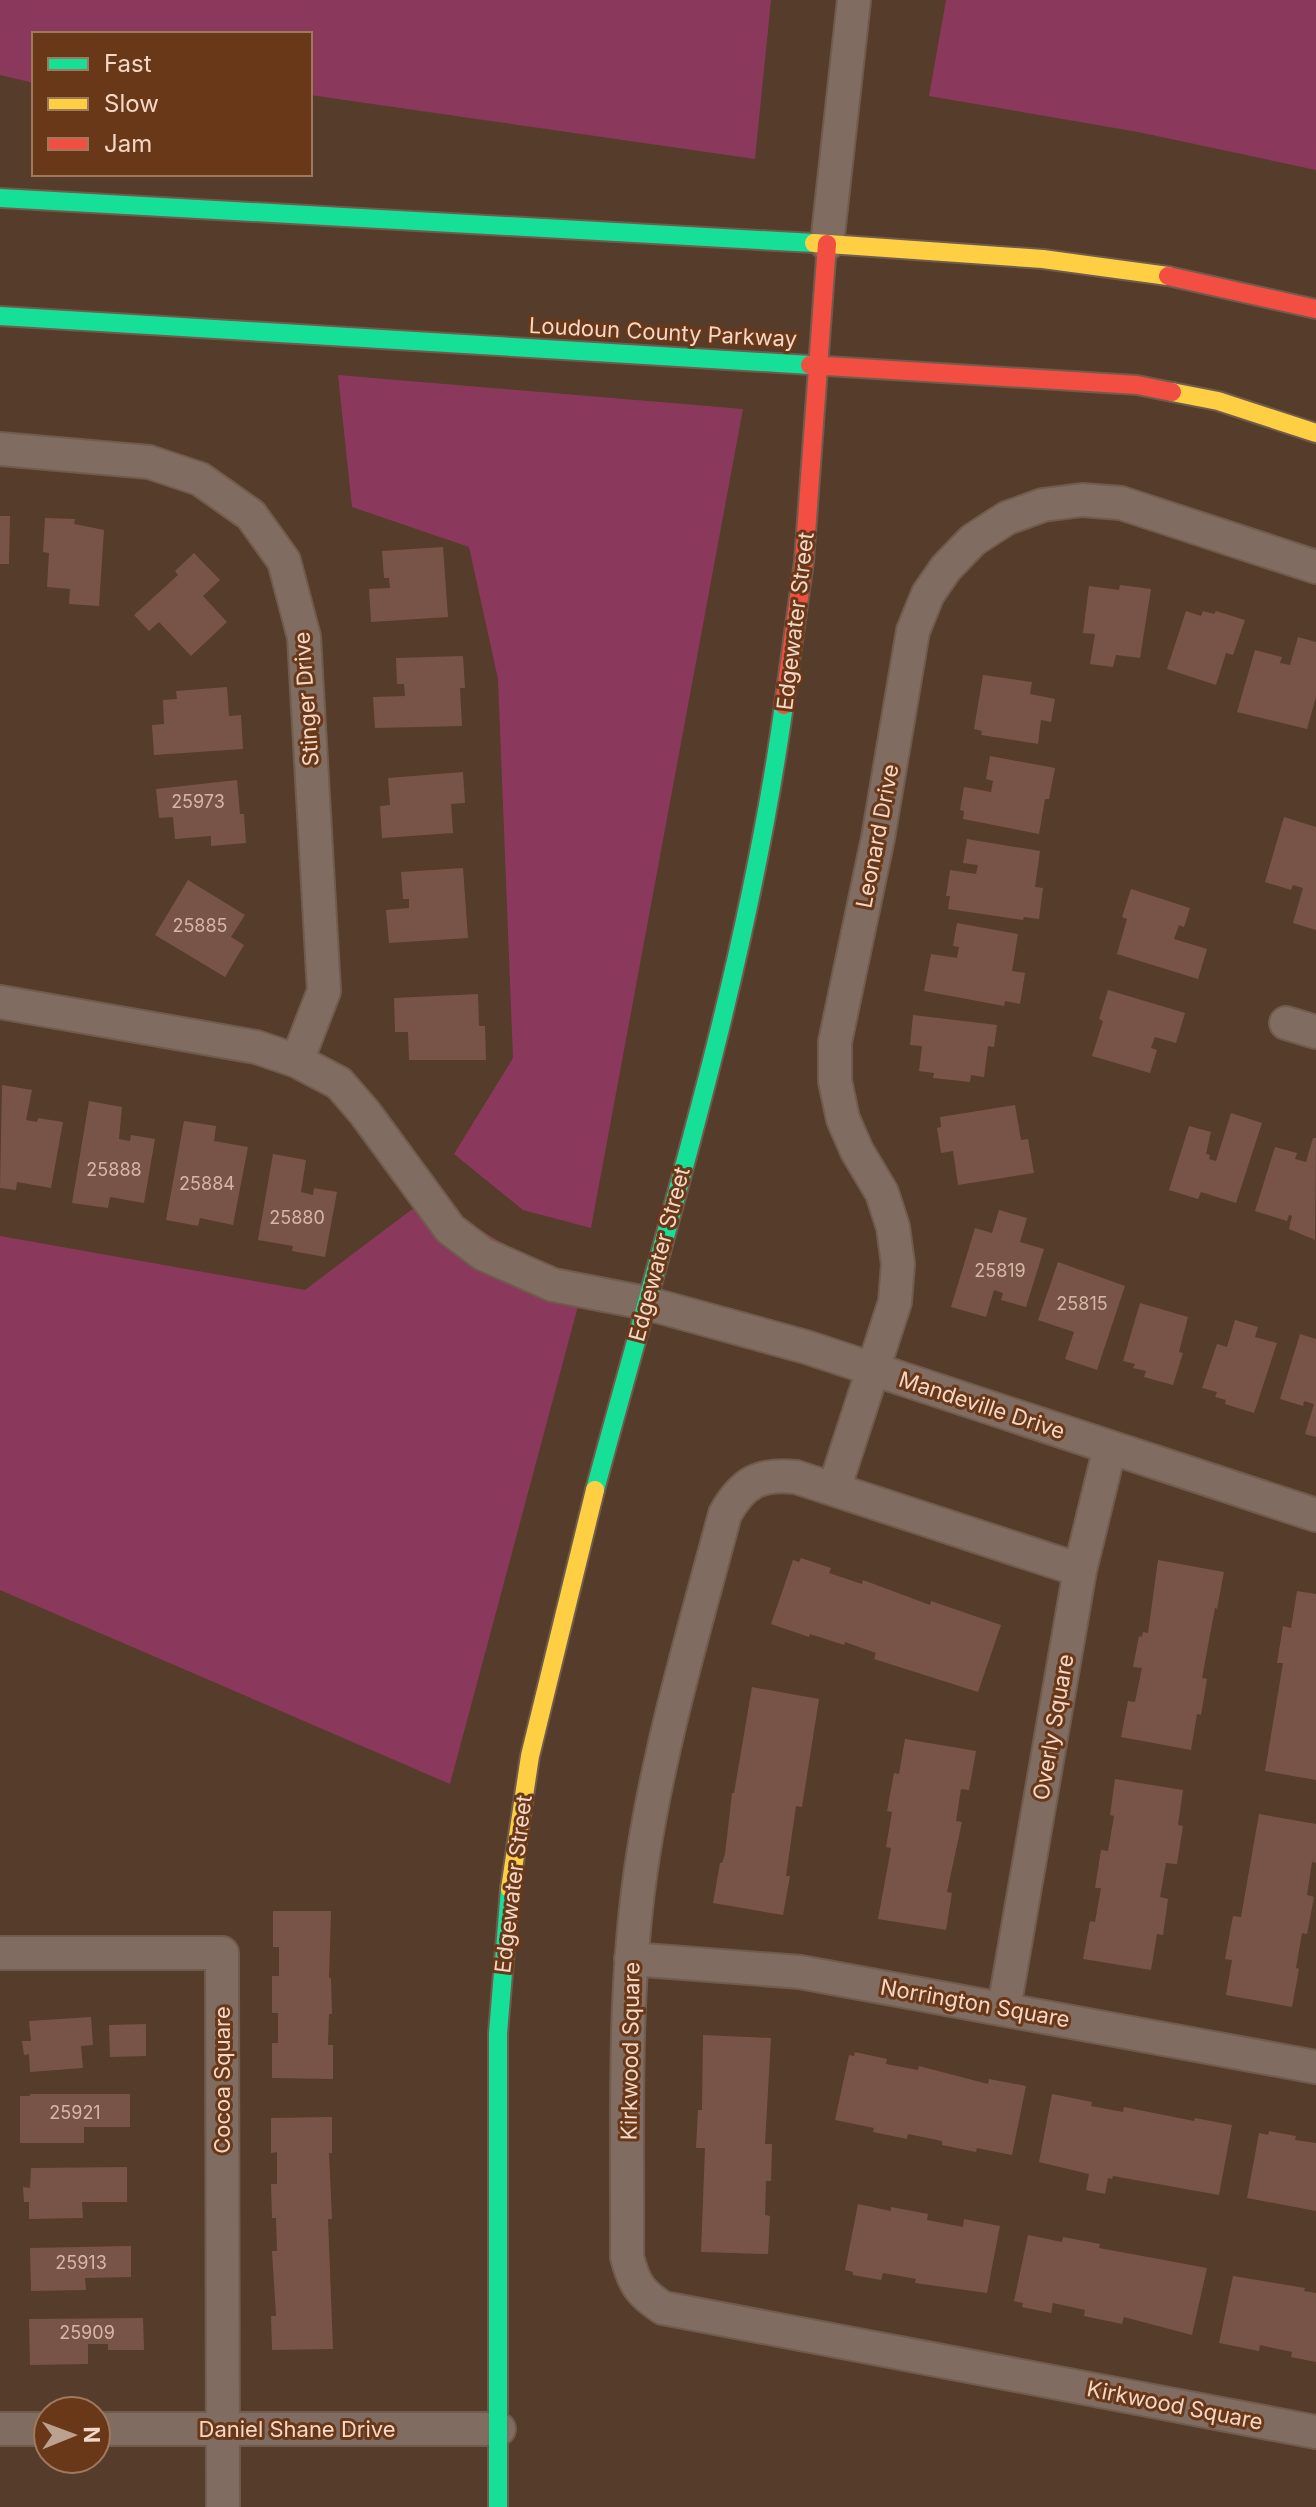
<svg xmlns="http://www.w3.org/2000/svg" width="1316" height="2507" viewBox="0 0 1316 2507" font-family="Inter,sans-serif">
	<rect width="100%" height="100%" fill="#563c2a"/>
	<!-- green -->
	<path fill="#8a395d" d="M0,0H771L755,159L310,95V34H34V83L0,75Z
		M946,0H1316V170L1138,132L929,96Z
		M338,375L743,409L591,1228L523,1210L454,1154L513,1058L498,679L469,547L352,507Z
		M427,1198L582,1291L450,1784L0,1590V1236L305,1290Z"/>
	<!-- building -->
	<path fill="#785448" d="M0,516H10L9,564H0Z
		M45,518L75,519L74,524L104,530L99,606L69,604L70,589L47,587L49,553L43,552Z
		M443,547L448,617L371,622L369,589L390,588L389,578H384L382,551Z
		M194,553L220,580L203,596L227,622L191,656L159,622L149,631L134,615L178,575L175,571Z
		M1120,585L1151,589L1140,658L1116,655L1113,667L1090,664L1095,634L1083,633L1089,586L1119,590Z
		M1186,611L1201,616L1203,611L1214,614L1216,611L1245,620L1233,655L1226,653L1216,685L1167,669Z
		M1298,637L1316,642V697L1307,729L1237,712L1255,650L1282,657L1280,663L1290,665Z
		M463,656L465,688H460L462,726L375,728L373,697L405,696L404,684H397L396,658Z
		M983,675L1032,682L1030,694L1055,699L1051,722L1041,720L1038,744L981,735L982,731L974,729Z
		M227,687L229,716L241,715L243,749L154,755L152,725L164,724L163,700L177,699L176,691Z
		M990,756L1055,768L1049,799H1045L1039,834L963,819L964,811L960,810L964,787L991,792L993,781L986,779Z
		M463,772L465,803L451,804L453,833L382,838L380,806L390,805L388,778Z
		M237,780L240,814H244L246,843L211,846V836L175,839L173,817L159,818L156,789Z
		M1284,817L1316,827V930L1293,923L1303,888L1293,885L1291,890L1265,882Z
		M967,839L1040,851L1035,887L1043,888L1039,919L1024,917L1023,920L948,909L950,896H946L950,870L976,874L978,865L963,863Z
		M463,868L468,938L389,943L386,910L409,908V899H403L401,872Z
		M188,880L245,915L231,937L244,945L225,977L155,935Z
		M1131,889L1190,908L1184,927L1179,925L1174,939L1207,949L1198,979L1117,954L1127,919L1122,917Z
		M957,923L1018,934L1012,971L1025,973L1020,1004L1005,1001L1004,1006L924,991L931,954L957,958L959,947L953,946Z
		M1108,990L1185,1013L1176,1043L1155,1037L1151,1048L1157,1050L1150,1073L1092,1056L1103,1021L1099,1019Z
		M478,994L479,1026H485L486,1060H409L408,1032H395L394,998Z
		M913,1015L997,1025L994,1047L988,1046L984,1077L971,1075L970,1082L933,1078L934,1073L919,1071L922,1046L910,1045Z
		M2,1085L32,1090L26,1120L37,1122L38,1118L63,1122L51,1188L17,1182L16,1190L0,1188Z
		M89,1101L122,1107L119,1139L130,1141L131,1135L155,1139L144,1203L110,1197L108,1208L72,1203Z
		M1015,1105L1021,1140L1028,1139L1034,1173L958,1185L953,1151L941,1153L937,1128L941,1127L940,1117Z
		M1231,1113L1262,1123L1236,1203L1201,1192L1198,1199L1169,1190L1189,1126L1211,1132L1206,1154L1210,1155L1209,1159L1216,1161Z
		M184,1121L216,1126L214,1141L248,1147L233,1225L200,1218L198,1226L166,1220Z
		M1313,1138H1316L1315,1240L1289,1229L1292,1216L1289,1215L1287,1221L1255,1211L1275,1147L1297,1153L1295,1159L1306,1162Z
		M273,1154L306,1160L301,1192L313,1195L314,1188L337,1192L325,1257L292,1251L293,1246L258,1240Z
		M999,1210L1027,1218L1020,1242L1044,1249L1026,1307L1001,1300L1003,1293L994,1290L986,1317L951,1307L975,1228L992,1233Z
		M1058,1262L1125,1286L1097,1370L1065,1359L1074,1332L1038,1320Z
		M1140,1303L1188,1317L1179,1352L1183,1353L1173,1385L1144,1377L1146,1371L1133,1368L1135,1364L1123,1361Z
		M1235,1320L1258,1327L1255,1337L1277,1343L1254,1413L1225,1404L1226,1400L1215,1397L1217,1392L1202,1388L1217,1344L1227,1347Z
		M1300,1334L1316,1339V1437L1305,1434L1314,1404L1304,1401L1303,1406L1280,1399Z
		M801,1558L831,1568L829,1573L862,1584L863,1580L930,1605L931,1601L1001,1625L978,1692L874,1659L876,1653L845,1642L844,1645L810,1634L809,1637L771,1624L793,1560L799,1562Z
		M1158,1560L1224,1572L1217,1609L1215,1608L1202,1678L1207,1679L1201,1715L1197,1714L1191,1750L1121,1737L1128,1701L1135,1702L1142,1668L1133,1667L1139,1636L1142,1637L1143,1632L1148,1633Z
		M1297,1591L1316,1594V1780L1265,1771L1283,1663H1277L1283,1626L1291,1628Z
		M752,1687L819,1699L802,1807L796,1806L786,1876H790L783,1915L713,1903L720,1863H722L725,1854L732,1793H734Z
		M905,1739L976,1751L969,1790L961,1789L956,1821L962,1822L947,1892L952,1893L946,1930L878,1919L891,1848L886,1847L892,1812L887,1811L894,1773L899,1774Z
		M1115,1779L1183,1790L1178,1825L1183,1826L1177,1864L1166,1863L1160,1897L1168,1899L1163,1935L1157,1934L1151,1970L1083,1959L1090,1921L1095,1922L1101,1888H1095L1101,1850L1108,1851L1114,1816L1110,1815Z
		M1259,1814L1316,1824V1863L1312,1862L1307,1895L1314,1897L1307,1934L1302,1933L1296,1968L1299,1969L1292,2007L1226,1995L1232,1960L1225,1959L1233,1916L1241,1917Z
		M273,1911H331L329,1978H331L332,2014H329L328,2045H333V2079L272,2078V2043H278V2013H272V1976H279V1947H273Z
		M91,2017L93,2045L81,2046L83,2068L30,2072L29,2054L24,2055L22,2041H31L29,2021Z
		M146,2024V2056L110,2057L109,2025Z
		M703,2035L771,2038L765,2144H772L771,2181H766L765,2215L770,2216L768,2254L701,2252L705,2148H696L698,2110H702Z
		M855,2052L887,2059L886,2064L918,2070L919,2066L988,2084L989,2079L1026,2086L1012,2155L977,2148L976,2152L942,2145V2141L908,2134L907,2139L873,2132L874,2128L835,2120L849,2055L854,2056Z
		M30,2094H130V2127H84V2143H20V2096H30Z
		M1052,2094L1092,2102L1091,2106L1123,2112L1124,2107L1194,2121L1195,2118L1232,2125L1219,2195L1113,2176L1112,2179L1108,2178L1105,2194L1086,2190L1089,2174L1039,2162Z
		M332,2117V2153H329L332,2219H328L333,2349L272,2350L271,2316H276L272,2251H277L276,2218H272L271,2184H277V2152L271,2153V2118Z
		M1269,2131L1296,2136L1295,2140L1316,2143V2211L1247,2198L1259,2133L1268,2135Z
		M127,2167V2202H82L83,2218L29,2219V2202H24L23,2187L30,2188L31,2168Z
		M858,2204L891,2211V2207L928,2214L927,2220L963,2227L964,2219L1000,2226L987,2293L915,2283L916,2279L883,2273L881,2280L853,2275V2272L845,2270Z
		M1028,2235L1062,2242L1063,2237L1100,2244L1099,2248L1207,2268L1192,2335L1124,2317L1122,2324L1084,2316L1085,2310L1053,2303L1051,2313L1022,2307L1023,2303L1014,2301Z
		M131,2246V2277L85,2278L86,2290L31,2291L30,2248Z
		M1233,2276L1305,2288L1304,2291L1316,2293V2362L1291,2357L1292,2352L1260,2345L1259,2351L1219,2343Z
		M143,2318L144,2350H108V2344H88V2364L30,2365L29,2319Z"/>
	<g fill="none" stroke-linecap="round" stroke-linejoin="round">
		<defs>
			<path id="street" d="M827,244L854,0
				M0,449L149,462L200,479L251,515L284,561L304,637L324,991L297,1061
				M0,1002L256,1047L297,1061L339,1083L365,1113L450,1229L483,1254L553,1285L646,1303L806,1347L1316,1515
				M1286,1023L1316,1032
				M834,1489L895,1302L898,1264L893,1227L882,1193L857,1151L843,1119L835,1081V1042L878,838L913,631L928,594L946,568L973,540L1007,518L1043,505L1082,500L1121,503L1316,567
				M1080,1570L796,1477C760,1473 743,1482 725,1514C695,1627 661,1740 643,1856C622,1989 628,2124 627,2257C634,2284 640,2293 663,2308L1316,2432
				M0,1953H222L223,2507
				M631,1959L800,1972L1316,2067
				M1004,2008L1080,1570L1110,1447
				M0,2429H48
				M96,2429H499"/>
			<path id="fast" d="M0,198L814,243
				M0,316L810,365
				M595,1490C665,1231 747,971 784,705
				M498,2507V2033L510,1889"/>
			<path id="slow" d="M814,243L1043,259L1168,276
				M1172,392L1218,401L1316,433
				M510,1889L530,1756L595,1490"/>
			<path id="jam" d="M1168,276L1316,309
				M810,365L1137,385L1172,392
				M784,705L804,561L827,244"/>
		</defs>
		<!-- street casing -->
		<use href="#street" stroke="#705b4d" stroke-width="36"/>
		<!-- fast casing -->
		<use href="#fast" stroke="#705b4d" stroke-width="22"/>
		<!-- slow casing -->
		<use href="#slow" stroke="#705b4d" stroke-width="22"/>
		<!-- jam casing -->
		<use href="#jam" stroke="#705b4d" stroke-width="22"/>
		<!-- street -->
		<use href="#street" stroke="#806c60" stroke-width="32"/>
		<!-- fast -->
		<use href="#fast" stroke="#16e098" stroke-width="18"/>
		<!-- slow -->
		<use href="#slow" stroke="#ffcf43" stroke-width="18"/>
		<!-- jam -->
		<use href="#jam" stroke="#f24e42" stroke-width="18"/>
	</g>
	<g text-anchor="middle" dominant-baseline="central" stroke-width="6" stroke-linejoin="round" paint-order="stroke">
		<!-- number labels -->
		<g font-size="18" fill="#d5b6a6">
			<text x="198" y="801">25973</text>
			<text x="200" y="925">25885</text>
			<text x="114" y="1169">25888</text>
			<text x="207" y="1183">25884</text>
			<text x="297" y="1217">25880</text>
			<text x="1000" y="1270">25819</text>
			<text x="1082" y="1303">25815</text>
			<text x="75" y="2112">25921</text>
			<text x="81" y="2262">25913</text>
			<text x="87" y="2332">25909</text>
		</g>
		<!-- street labels -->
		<g font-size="22" fill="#f4d7c6" stroke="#683818">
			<text transform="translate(663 332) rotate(3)">Loudoun County Parkway</text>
			<text transform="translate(795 621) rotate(-83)">Edgewater Street</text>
			<text transform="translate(306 699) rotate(-94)">Stinger Drive</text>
			<text transform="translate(877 836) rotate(-79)">Leonard Drive</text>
			<text transform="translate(659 1254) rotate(-75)">Edgewater Street</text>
			<text transform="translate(982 1405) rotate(18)">Mandeville Drive</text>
			<text transform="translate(1053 1727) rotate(-80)">Overly Square</text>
			<text transform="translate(513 1884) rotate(-83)">Edgewater Street</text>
			<text transform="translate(975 2003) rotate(10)">Norrington Square</text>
			<text transform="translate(630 2051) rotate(-89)">Kirkwood Square</text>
			<text transform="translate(222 2080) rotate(-90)">Cocoa Square</text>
			<text transform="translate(1175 2405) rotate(11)">Kirkwood Square</text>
			<text x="297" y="2429">Daniel Shane Drive</text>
		</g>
	</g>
	<!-- legend -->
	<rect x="32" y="32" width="280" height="144" fill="#683818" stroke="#a0785e" stroke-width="2"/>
	<rect x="48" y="58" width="40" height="12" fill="#16e098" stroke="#a0785e" stroke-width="2"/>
	<text x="104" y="72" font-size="24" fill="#f4d7c6">Fast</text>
	<rect x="48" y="98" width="40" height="12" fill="#ffcf43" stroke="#a0785e" stroke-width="2"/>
	<text x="104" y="112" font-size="24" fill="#f4d7c6">Slow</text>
	<rect x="48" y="138" width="40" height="12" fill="#f24e42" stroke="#a0785e" stroke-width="2"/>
	<text x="104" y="152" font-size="24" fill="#f4d7c6">Jam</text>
	<!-- north arrow -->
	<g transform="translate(72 2435) rotate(89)"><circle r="38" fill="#683818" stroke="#a0785e" stroke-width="2"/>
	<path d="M0-6L14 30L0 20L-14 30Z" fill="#bda18f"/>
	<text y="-12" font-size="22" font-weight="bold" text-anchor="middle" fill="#f4d7c6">N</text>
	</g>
</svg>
